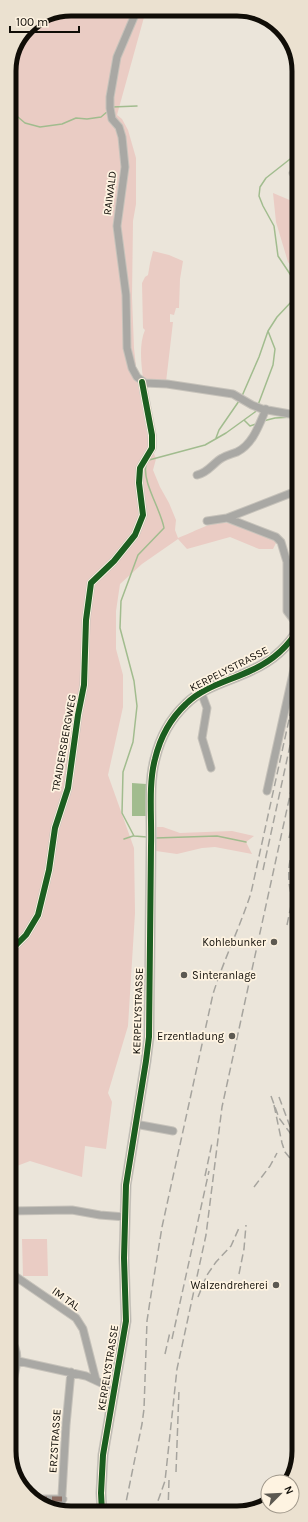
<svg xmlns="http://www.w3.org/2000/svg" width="308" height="1522" viewBox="0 0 308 1522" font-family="Karla,sans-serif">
	<rect width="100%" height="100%" fill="#ebe5da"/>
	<!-- green -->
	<path fill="#eaccc4" d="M71,9L146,10L117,115L122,119L128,130L136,158V204L133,221L132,297L134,348L138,385L148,438L156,459L153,470L160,487L169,503L176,520L175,530L178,538C186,535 211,523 218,522C234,521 261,536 277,541L273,549H259L230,537L187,549L178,539L142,564L120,584L116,611V649L123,675V707L108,775L134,848L135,913L128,1026L108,1093L112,1102L106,1149L85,1146L82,1177L30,1161L9,1169V67L27,27Z
		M273,193L299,204V275L288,262L276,222Z
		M153,251L169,255L183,261L180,279L179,308H176L174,315L170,314V322H173L166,382L145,381L143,378C141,363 139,343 145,330L143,328L142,283L145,277L148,275L150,263Z
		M157,827H163L180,833L232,831L254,836L246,842L252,854L215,847L202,848L177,854L156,851Z
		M22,1239H47L48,1276H23Z"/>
	<!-- water -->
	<path fill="#a1bc8e" d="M132,783L146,784V816H132Z"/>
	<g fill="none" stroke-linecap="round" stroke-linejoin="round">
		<!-- stream -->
		<path stroke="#a1bc8e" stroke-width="1.5" d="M112,107L137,106
			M9,112H12L25,123L40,127L62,124L76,118L87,119L101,117L108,111
			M242,396L259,357L268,331
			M258,405L273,365L275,349L268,331L277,317L293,300L294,289L292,277L278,256L274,226L263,206L259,196L260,187L266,178L299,152
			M244,420L250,426L256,424
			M263,421L275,418L293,417
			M216,438L219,430L239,401
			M149,460L205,445L226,433L255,412L257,409
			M146,465C142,482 161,510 164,528L138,555L121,601L120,628L134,681L137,706L133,742L123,772L122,813L134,836L147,837
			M155,838L217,836L246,842
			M124,839L133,836"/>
		<defs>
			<path id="minor" d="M137,10L117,57L110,97V108L112,119L119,127L122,137L125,167L117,226L126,295L127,348L132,368L137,377L145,383L167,384L233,394L252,405L262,409L290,414H297
				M293,173L297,170L299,171
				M299,404L297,414H299
				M197,475C208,473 213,463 222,458C227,455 232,454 237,452C253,444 259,425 266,409
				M227,518L276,537L281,542L287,562V611L293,619L299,622
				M207,521L227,518L299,490
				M201,692L207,708L202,738L211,768
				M267,791L296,660L295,650L289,642
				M9,952L26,935L38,915L49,870L55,828L68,788L78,715L84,685L86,620L91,583L114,561L135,535L143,515L139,483L140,468L152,448V435L142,382
				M135,1124L173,1131
				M9,1211L72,1210L100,1215L125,1217
				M9,1272L76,1318L83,1329L96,1380
				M9,1339C22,1352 16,1368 12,1384L9,1387
				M18,1361L86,1376L114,1389
				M37,1499H63
				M61,1512L66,1425L71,1372"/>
			<path id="major" d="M102,1512L101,1493L103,1455L126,1321L124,1258L126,1185L146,1061L149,1037C150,973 150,910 151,846C152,819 148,785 155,759C160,738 170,719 186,704C204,686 230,681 252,670C272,661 288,647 299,628"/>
		</defs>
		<!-- minor casing -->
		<use href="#minor" stroke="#c6c2ba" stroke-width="9"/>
		<!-- major casing -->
		<use href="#major" stroke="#c6c2ba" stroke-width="11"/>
		<!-- minor -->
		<use href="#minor" stroke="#a9a8a4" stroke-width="7"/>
		<!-- major -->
		<use href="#major" stroke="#acaaa4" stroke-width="9"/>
		<!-- rail -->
		<path stroke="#a6a49e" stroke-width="1.5" stroke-dasharray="8 4" stroke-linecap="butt" d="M289,838L299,798
			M292,852L299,821
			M290,860C287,879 289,896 299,912
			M263,870L291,741
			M287,925L295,886
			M271,1096L279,1118L299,1145
			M279,1097L291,1129
			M274,1105L282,1143L285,1152L299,1169
			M205,1176L212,1143
			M254,1187L270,1166L277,1153
			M239,1274L244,1249L246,1225
			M198,1297L207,1275L216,1262L231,1246L239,1228
			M172,1339L209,1171
			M165,1354L170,1332
			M176,1472L179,1390
			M284,1482L290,1477
			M259,1505L268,1495
			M124,1512L142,1424L144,1409L147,1321L150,1301L162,1227L213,994C224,959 240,927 251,893L299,674
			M154,1512L165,1481L177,1369L206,1235L222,1107L292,786L298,706
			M168,1512L169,1480"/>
		<!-- quiet -->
		<path stroke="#8d6e63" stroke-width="5" stroke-dasharray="10 5" stroke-linecap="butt" d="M37,1499H63"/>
		<defs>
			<path id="cycleway" d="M9,952L26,935L38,915L49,870L55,828L68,788L78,715L84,685L86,620L91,583L114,561L135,535L143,515L139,483L140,468L152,448V435L142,382
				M102,1512L101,1493L103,1455L126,1321L124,1258L126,1185L146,1061L149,1037C150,973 150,910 151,846C152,819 148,785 155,759C160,738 170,719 186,704C204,686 230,681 252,670C272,661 288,647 299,628"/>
		</defs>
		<!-- cycleway casing -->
		<use href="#cycleway" stroke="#fef3e1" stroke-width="8"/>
		<!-- cycleway -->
		<use href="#cycleway" stroke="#1b5e20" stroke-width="6"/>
	</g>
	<!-- markers -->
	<g fill="#5d5951" stroke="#fef3e1" stroke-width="1.5">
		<circle cx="274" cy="942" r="4"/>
		<circle cx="184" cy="975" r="4"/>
		<circle cx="232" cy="1036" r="4"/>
		<circle cx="276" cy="1285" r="4"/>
	</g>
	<g text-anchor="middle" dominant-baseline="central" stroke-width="3.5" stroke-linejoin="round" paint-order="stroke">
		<!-- street labels -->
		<g font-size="11" fill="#100d07" stroke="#fef3e1">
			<text transform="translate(110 193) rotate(-83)">RAIWALD</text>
			<text transform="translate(229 669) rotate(-27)">KERPELYSTRASSE</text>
			<text transform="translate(64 743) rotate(-80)">TRAIDERSBERGWEG</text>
			<text transform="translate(138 1011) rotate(-88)">KERPELYSTRASSE</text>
			<text transform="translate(66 1299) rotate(36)">IM TAL</text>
			<text transform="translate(108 1368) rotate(-81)">KERPELYSTRASSE</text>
			<text transform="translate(55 1441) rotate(-86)">ERZSTRASSE</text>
		</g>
		<!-- poi labels -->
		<g font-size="11" fill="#100d07" stroke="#fef3e1" text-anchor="end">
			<text x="266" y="942">Kohlebunker</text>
			<text x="192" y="975" text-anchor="start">Sinteranlage</text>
			<text x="224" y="1036">Erzentladung</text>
			<text x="268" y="1285">Walzendreherei</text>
		</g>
	</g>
	<!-- crop -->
	<path d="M0 0H308V1522H0ZM71 16H237A55 55 0 0 1 292 71V1451A55 55 0 0 1 237 1506H71A55 55 0 0 1 16 1451V71A55 55 0 0 1 71 16Z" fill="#ebe1d0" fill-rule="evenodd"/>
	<path fill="none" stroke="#100d07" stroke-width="5" d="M71 16H237A55 55 0 0 1 292 71V1451A55 55 0 0 1 237 1506H71A55 55 0 0 1 16 1451V71A55 55 0 0 1 71 16Z"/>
	<!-- north arrow -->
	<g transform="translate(280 1494) rotate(66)"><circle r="19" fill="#fef3e1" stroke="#9f978a"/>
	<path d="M0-3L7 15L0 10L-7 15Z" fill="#5d5951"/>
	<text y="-6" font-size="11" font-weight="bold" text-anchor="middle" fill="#100d07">N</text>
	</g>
	<!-- scale -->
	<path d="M10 26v6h69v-6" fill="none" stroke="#100d07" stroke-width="2"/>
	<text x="16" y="26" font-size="12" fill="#100d07" stroke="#fef3e1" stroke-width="3" paint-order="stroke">100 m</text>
</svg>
